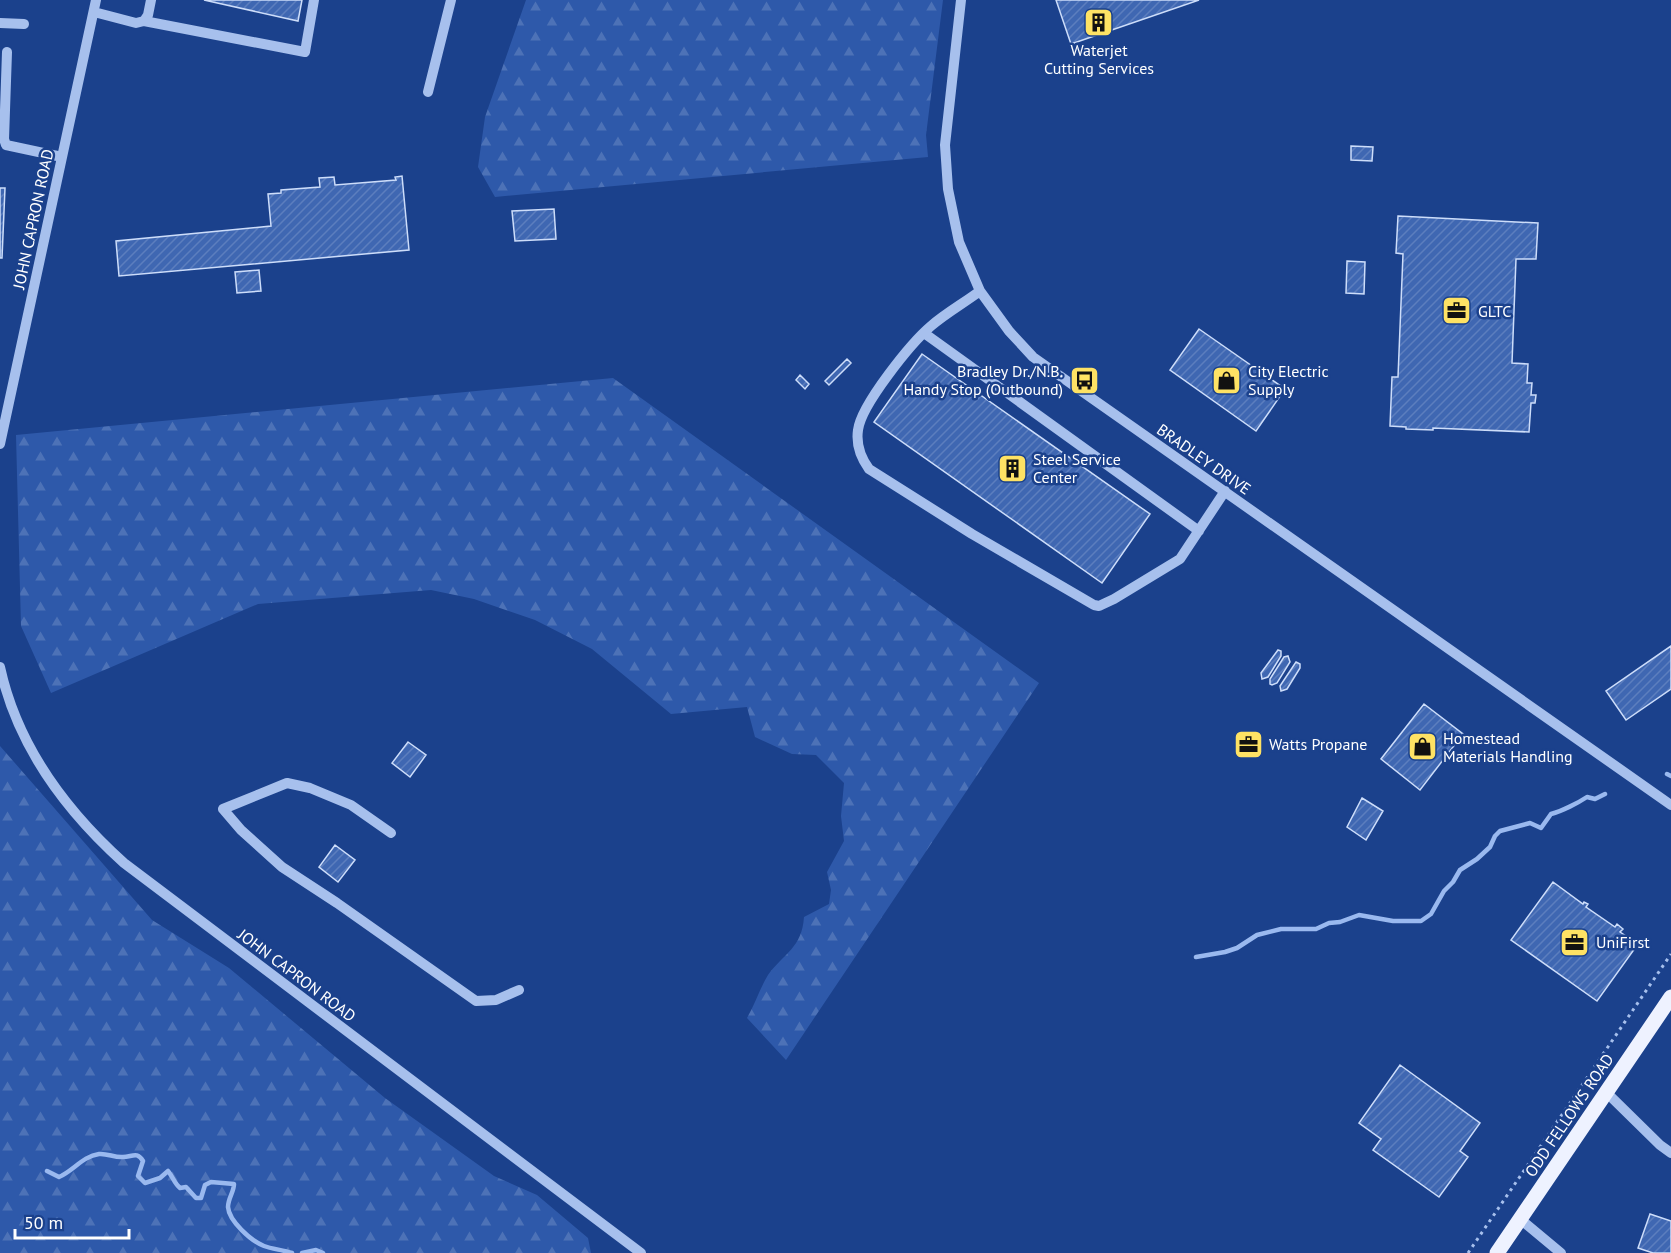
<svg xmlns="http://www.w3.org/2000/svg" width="1671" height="1253" viewBox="0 0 1671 1253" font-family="'PT Sans',sans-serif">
	<defs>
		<pattern id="forest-firs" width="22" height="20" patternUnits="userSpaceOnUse" patternTransform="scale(1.5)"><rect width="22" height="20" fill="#2e59aa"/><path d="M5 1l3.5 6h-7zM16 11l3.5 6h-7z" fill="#4d72b7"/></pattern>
		<pattern id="building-hatch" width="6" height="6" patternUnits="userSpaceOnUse" patternTransform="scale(1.5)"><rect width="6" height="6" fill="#3f67b2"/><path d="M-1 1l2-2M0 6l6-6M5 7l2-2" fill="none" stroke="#5c7ebe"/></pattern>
	</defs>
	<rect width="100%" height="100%" fill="#1b418c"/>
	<!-- forest -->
	<path fill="url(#forest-firs)" d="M526,0H943L926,135L928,157L495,197L478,167L485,117Z
		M613,378L1039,683L786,1060L747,1018C755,1004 760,988 768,975C784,953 802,948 804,917L829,904L831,890L827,872L844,841L841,816L844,783L816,755L792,754L755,737L747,707L671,714L592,649L535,620L474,599L431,590L258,604L51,693L21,626L16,435Z
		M0,746L152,920L229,968L385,1098L494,1176L537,1195L588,1238L591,1253H0Z"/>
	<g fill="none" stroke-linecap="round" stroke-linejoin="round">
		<!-- stream -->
		<path stroke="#9ab9ef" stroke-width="4.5" d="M1667,774L1671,776
			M1196,957L1225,952L1237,948L1257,935L1281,929H1316L1329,923L1340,922L1359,915L1393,921H1421L1431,914L1444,891L1453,882L1460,870L1477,859L1490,847L1495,836L1500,831L1530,823L1541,828L1551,814C1562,811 1578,803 1587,797L1595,799L1605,794
			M47,1171L59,1177C73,1171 83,1156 99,1154C107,1153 115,1158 123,1157C132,1157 137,1151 143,1161L138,1176L145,1183L160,1178L168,1171C173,1177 174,1183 180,1188L186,1187L196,1198H201L205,1185L211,1182L234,1184C234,1192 228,1198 228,1207C229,1221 251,1241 264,1246C272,1249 283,1250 292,1253
			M302,1253L316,1250L323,1253"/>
	</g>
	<!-- building -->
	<path fill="url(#building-hatch)" stroke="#cdddfa" stroke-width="1.5" d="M204,0H302L298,21Z
		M1056,0H1199L1071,44Z
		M1351,146L1373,147L1372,161L1351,160Z
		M402,176L409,250L119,276L116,241L271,226L268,194L281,193V190L320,187L319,178L334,177L335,185L396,180L395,177Z
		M0,188H5L2,258H0Z
		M554,209L556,239L515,241L512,211Z
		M1398,216L1538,223L1536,259H1516L1512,363L1528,364L1527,383H1532L1531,395H1536L1535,403H1531L1529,432L1433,428V430L1406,429V427L1390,426L1392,377H1398L1403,254L1396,253Z
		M1347,261L1365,262L1364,294L1346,293Z
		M259,270L261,291L237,293L235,272Z
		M1199,329L1285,389L1256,431L1170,370Z
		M922,354L1150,514L1102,583L874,422Z
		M847,359L851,363L829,385L825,381Z
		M800,375L809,384L805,389L796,380Z
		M1671,646V689L1626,720L1606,691Z
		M1278,650L1281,651V656L1268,677L1262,679L1261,673Z
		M1288,656L1290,662L1277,683L1272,685L1270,684V679L1284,657Z
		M1296,662L1300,664V668L1287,689L1281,691L1280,686Z
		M1424,704L1463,734L1420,790L1381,759Z
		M1249,732L1260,740L1247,757L1237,749Z
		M408,742L426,755L410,777L392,763Z
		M1362,798L1383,811L1366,840L1347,827Z
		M335,845L355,860L338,882L319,867Z
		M1553,882L1583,904L1584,902L1588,904L1586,907L1615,927L1617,924L1623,929L1620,932L1638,944L1597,1001L1511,940Z
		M1400,1065L1480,1123L1460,1151L1468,1157L1439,1197L1373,1150L1381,1139L1359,1123Z
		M1650,1214L1671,1221V1253H1653L1638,1248Z"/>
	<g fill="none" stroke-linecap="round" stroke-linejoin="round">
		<!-- path -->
		<path stroke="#a7c0ed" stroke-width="3" stroke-dasharray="3 4.5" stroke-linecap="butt" d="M1468,1253L1671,954"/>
		<!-- minor -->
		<path stroke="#a7c0ed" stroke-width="10" d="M961,0L945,145L948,189L959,242L980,291L1009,331L1033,357L1671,805
			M94,12L136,23L144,21L148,15L151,0
			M144,21L305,52L314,0
			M0,23L24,24
			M7,52L4,139L6,145L62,157
			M428,92L451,0
			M980,291C964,303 946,313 931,326C911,343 861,405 858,430C856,444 861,458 869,469L972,534L1094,605L1099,606L1114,599L1180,559L1225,491
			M924,333L1199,531
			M0,444L96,0
			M0,667C17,745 65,810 124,863L641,1253
			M391,833L351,805L310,788L287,783L223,809L241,830L282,867L337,903L476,1001L496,1000L519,990
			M1606,1092L1660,1145L1671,1153
			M1520,1219L1561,1253"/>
		<!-- major -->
		<path stroke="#eef2ff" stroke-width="15" d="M1497,1253L1671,997"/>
	</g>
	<!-- icons -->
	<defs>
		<symbol id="building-square" viewBox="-11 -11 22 22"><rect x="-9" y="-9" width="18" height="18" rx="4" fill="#fee264" stroke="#1b418c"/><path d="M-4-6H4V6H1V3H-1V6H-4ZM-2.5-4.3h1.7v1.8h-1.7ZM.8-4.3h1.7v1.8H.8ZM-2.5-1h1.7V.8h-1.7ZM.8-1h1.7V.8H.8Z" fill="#111"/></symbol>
		<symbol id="office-square" viewBox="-11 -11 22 22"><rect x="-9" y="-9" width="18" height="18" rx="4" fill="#fee264" stroke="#1b418c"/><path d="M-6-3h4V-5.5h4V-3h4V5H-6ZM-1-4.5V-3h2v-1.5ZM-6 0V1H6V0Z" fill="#111"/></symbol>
		<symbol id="bus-square" viewBox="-11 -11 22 22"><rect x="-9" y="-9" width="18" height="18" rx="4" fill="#fee264" stroke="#1b418c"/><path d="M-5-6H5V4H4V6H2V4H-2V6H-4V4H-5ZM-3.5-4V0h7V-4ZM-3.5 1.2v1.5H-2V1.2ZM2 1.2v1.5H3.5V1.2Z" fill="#111"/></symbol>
		<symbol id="shop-square" viewBox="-11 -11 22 22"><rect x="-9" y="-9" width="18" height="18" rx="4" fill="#fee264" stroke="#1b418c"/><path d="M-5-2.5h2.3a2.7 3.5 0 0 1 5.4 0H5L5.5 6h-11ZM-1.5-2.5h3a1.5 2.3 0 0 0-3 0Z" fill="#111"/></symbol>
	</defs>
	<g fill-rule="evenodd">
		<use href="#building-square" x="1082" y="6" width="33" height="33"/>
		<use href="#office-square" x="1440" y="294" width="33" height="33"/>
		<use href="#bus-square" x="1068" y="364" width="33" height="33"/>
		<use href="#shop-square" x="1210" y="364" width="33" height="33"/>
		<use href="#building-square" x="996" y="452" width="33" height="33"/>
		<use href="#office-square" x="1232" y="728" width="33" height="33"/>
		<use href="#shop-square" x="1406" y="730" width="33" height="33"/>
		<use href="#office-square" x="1558" y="926" width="33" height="33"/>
	</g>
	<g text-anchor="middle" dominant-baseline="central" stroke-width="5" stroke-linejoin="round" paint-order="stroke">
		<!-- poi labels -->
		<g font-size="16" fill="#fff" stroke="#1b418c" text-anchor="start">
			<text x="1099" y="50" text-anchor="middle">Waterjet<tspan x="1099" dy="18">Cutting Services</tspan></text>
			<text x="1478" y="311">GLTC</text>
			<text x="1063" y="371" text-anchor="end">Bradley Dr./N.B.<tspan x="1063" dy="18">Handy Stop (Outbound)</tspan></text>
			<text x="1248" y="371">City Electric<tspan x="1248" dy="18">Supply</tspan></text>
			<text x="1033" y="459">Steel Service<tspan x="1033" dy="18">Center</tspan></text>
			<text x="1443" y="738">Homestead<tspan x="1443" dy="18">Materials Handling</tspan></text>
			<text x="1269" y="744">Watts Propane</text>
			<text x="1596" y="942">UniFirst</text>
		</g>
		<!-- street labels -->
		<g font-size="16" fill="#fff" stroke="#1b418c">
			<text transform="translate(33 219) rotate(-78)">JOHN CAPRON ROAD</text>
			<text transform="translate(1204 459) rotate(35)">BRADLEY DRIVE</text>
			<text transform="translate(297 975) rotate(37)">JOHN CAPRON ROAD</text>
			<text transform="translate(1569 1115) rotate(-56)">ODD FELLOWS ROAD</text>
		</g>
	</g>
	<!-- scale -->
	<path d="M15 1229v9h114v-9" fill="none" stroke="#ffffff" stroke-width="3"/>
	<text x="24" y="1229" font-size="18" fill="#ffffff" stroke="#1b418c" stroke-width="4.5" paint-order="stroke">50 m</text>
</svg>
